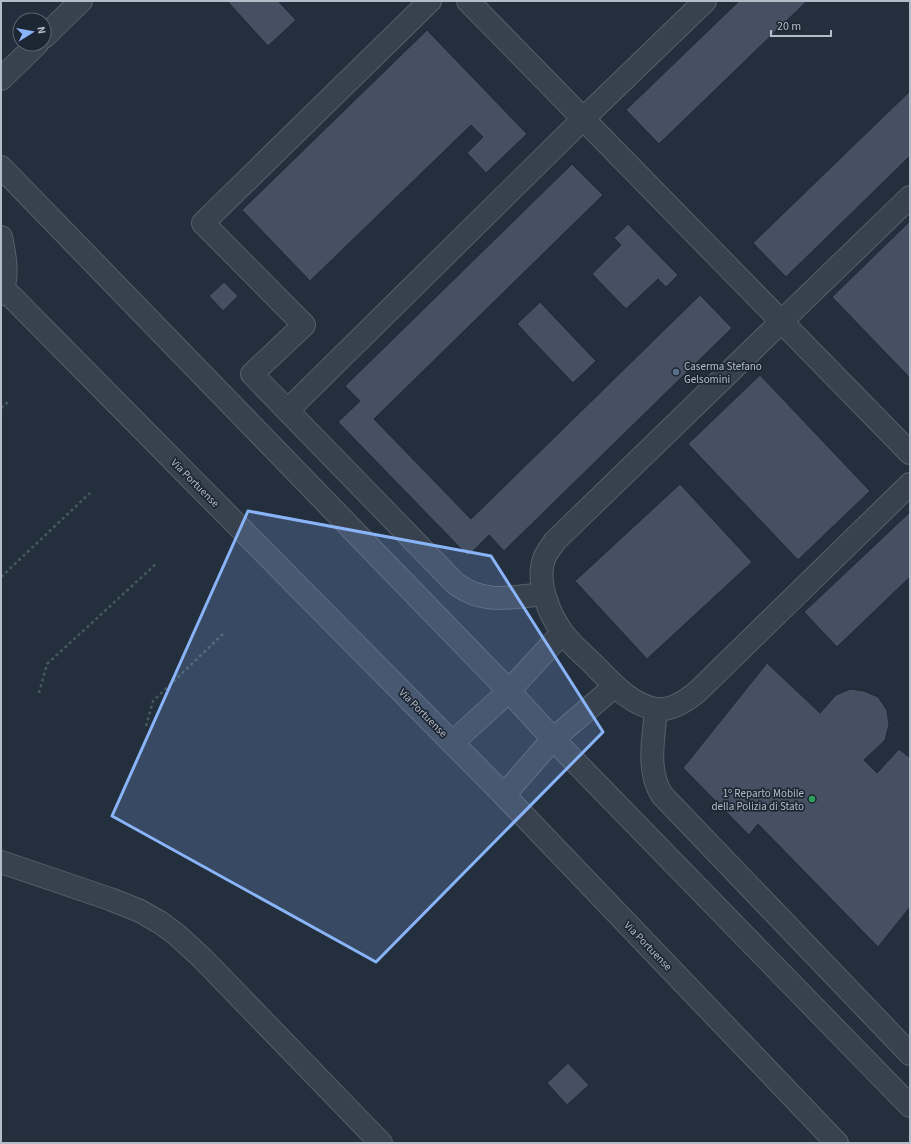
<svg xmlns="http://www.w3.org/2000/svg" width="911" height="1144" viewBox="0 0 911 1144" font-family="'Source Sans 3',sans-serif">
	<rect width="100%" height="100%" fill="#242f3e"/>
	<!-- building -->
	<path fill="#455162" stroke="#1f2835" d="M227,1H278L296,20L268,46Z
		M739,1H807L659,144L626,110Z
		M427,30L527,134L486,173L467,153L483,137L471,125L310,281L242,210Z
		M910,91V156L786,277L753,243Z
		M572,164L603,195L374,419L471,519L700,295L732,328L504,551L489,535L468,556L338,422L360,401L345,386Z
		M910,221V378L832,297Z
		M628,224L678,275L666,287L658,279L626,309L592,274L621,245L614,238Z
		M224,282L238,296L223,311L209,296Z
		M540,302L596,361L573,383L517,324Z
		M760,375L870,491L798,560L688,444Z
		M680,484L752,562L647,659L575,581Z
		M910,512V577L837,647L804,612Z
		M767,663L820,713L836,695L850,689L864,691L878,697L887,710L889,725L885,740L864,760L877,773L899,749L910,758V907L878,947L758,824L749,835L683,768Z
		M568,1063L589,1085L567,1105L547,1083Z"/>
	<g fill="none" stroke-linecap="round" stroke-linejoin="round">
		<defs>
			<path id="minor" d="M430,1L203,223L304,325L252,374L456,584C485,605 511,597 544,594
				M468,1L910,453
				M44,37L81,1
				M1,79L37,44
				M1,167L509,691L553,739L910,1106
				M910,197L555,541C551,547 546,553 544,559C536,581 549,615 563,633C572,646 586,656 597,668C613,684 631,705 656,709C671,711 686,701 697,692L910,484
				M1,237C5,256 9,276 1,294
				M4,289L504,795L837,1143
				M288,410L583,119L705,1
				M656,709C654,737 646,770 662,795L910,1054
				M452,743L509,691L562,633
				M504,795L553,739L615,686
				M1,862L110,899L140,911L161,923L177,935L203,959L381,1143"/>
		</defs>
		<!-- minor casing -->
		<use href="#minor" stroke="#565f6c" stroke-width="24"/>
		<!-- path -->
		<path stroke="#44595c" stroke-width="2.5" stroke-dasharray="3 3" stroke-linecap="butt" d="M1,408L8,402
			M1,577L90,493
			M39,693L47,664L157,563
			M146,726L153,701L223,634"/>
		<!-- minor -->
		<use href="#minor" stroke="#38414e" stroke-width="22"/>
	</g>
	<!-- marked area -->
	<path fill="#8ab4f8" fill-opacity="0.2" stroke="#8ab4f8" stroke-width="3" stroke-linejoin="round" d="M248,511L491,556L603,732L376,962L112,816Z"/>
	<!-- markers -->
	<circle fill="#5c6f8a" stroke="#1d2633" stroke-width="1.5" cx="676" cy="372" r="4"/>
	<circle fill="#2e9e5b" stroke="#1d2633" stroke-width="1.5" cx="812" cy="799" r="4"/>
	<g text-anchor="middle" dominant-baseline="central" stroke-width="3.5" stroke-linejoin="round" paint-order="stroke">
		<!-- poi labels -->
		<g font-size="11" fill="#b4bcc9" stroke="#1d2633" text-anchor="start">
			<text x="684" y="366">Caserma Stefano<tspan x="684" dy="13">Gelsomini</tspan></text>
			<text x="804" y="793" text-anchor="end">1º Reparto Mobile<tspan x="804" dy="13">della Polizia di Stato</tspan></text>
		</g>
		<!-- street labels -->
		<g font-size="11" fill="#b4bcc9" stroke="#1d2633">
			<text transform="translate(195 483) rotate(45)">Via Portuense</text>
			<text transform="translate(423 713) rotate(45)">Via Portuense</text>
			<text transform="translate(648 946) rotate(46)">Via Portuense</text>
		</g>
	</g>
	<!-- border -->
	<rect width="911" height="1144" fill="none" stroke="#b4bcc9" stroke-width="4"/>
	<!-- north arrow -->
	<g transform="translate(32 32) rotate(79)"><circle r="19" fill="#1d2633" stroke="#59626f"/>
	<path d="M0-3L7 15L0 10L-7 15Z" fill="#8ab4f8"/>
	<text y="-6" font-size="11" font-weight="bold" text-anchor="middle" fill="#b4bcc9">N</text>
	</g>
	<!-- scale -->
	<path d="M771 30v6h60v-6" fill="none" stroke="#b4bcc9" stroke-width="2"/>
	<text x="777" y="30" font-size="12" fill="#b4bcc9" stroke="#1d2633" stroke-width="3" paint-order="stroke">20 m</text>
</svg>
